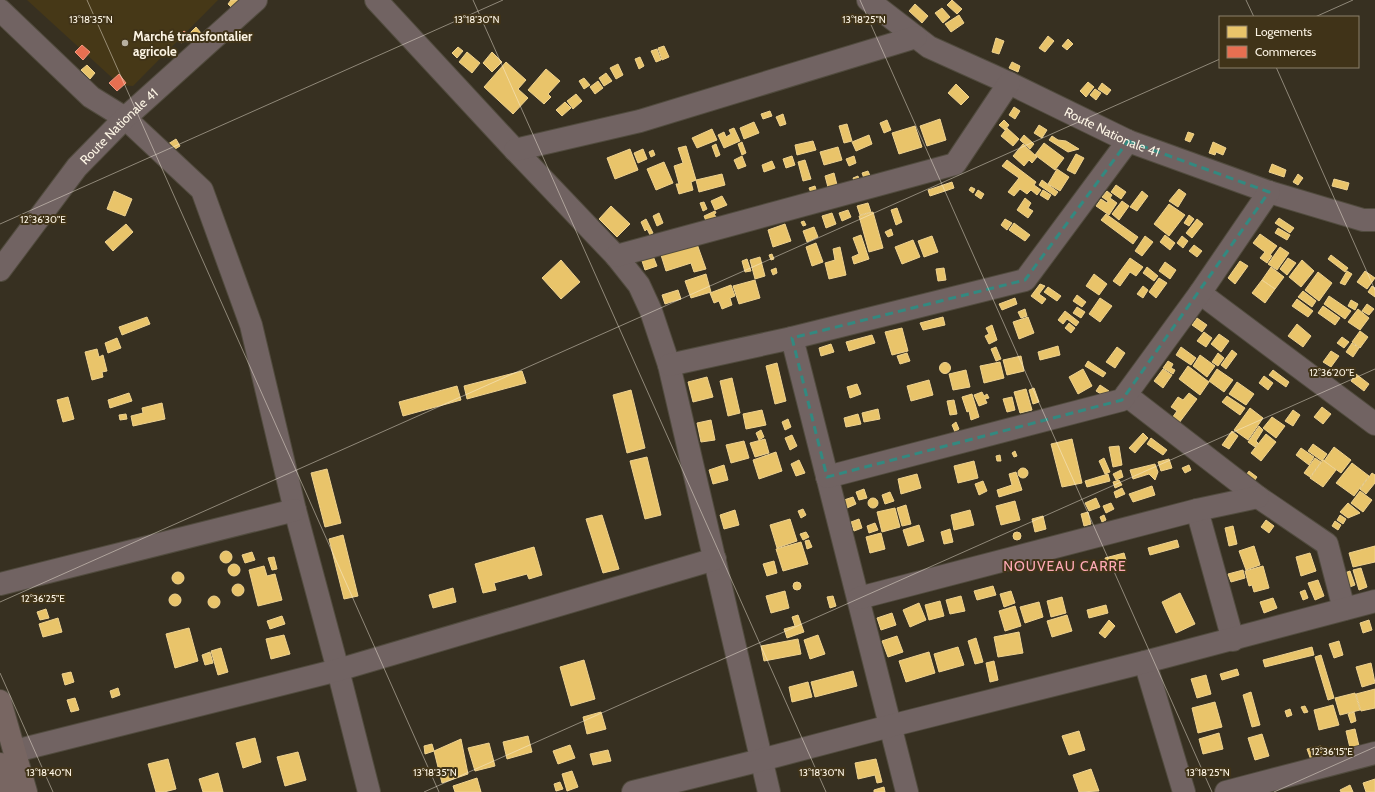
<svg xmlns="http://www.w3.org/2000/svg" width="1375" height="792" viewBox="0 0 1375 792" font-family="Cabin,sans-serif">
	<rect width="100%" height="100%" fill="#373021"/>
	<!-- built -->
	<path fill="#463817" d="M27,0H218L133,86L120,85Z"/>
	<!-- homes -->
	<path fill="#e9c46a" stroke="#efd28f" d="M231,0H242L233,9L228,4Z
		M952,0L962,9L957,14L947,5Z
		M915,4L928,16L922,23L909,11Z
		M942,8L950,17L943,23L935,13Z
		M959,15L964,23L951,32L945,24Z
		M196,27L201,33L195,38L190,33Z
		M1048,36L1054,41L1045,52L1039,48Z
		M996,38L1004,41L999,54L992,52Z
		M1068,39L1073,44L1067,50L1062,46Z
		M664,46L669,57L662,60L658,48Z
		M458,47L463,51L457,58L452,53Z
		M657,49L661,60L656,62L651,51Z
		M467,52L480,63L472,73L459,62Z
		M492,52L502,62L492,72L483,63Z
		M640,57L644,66L639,69L635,59Z
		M506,62L526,80L518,89L528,98L513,114L484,87Z
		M1012,62L1020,66L1018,72L1009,68Z
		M618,64L623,75L616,79L610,68Z
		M87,65L95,73L90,79L81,70Z
		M546,69L560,81L548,94L551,97L544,104L528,90Z
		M606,73L612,81L604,86L599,78Z
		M584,78L590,85L584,89L579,81Z
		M598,81L603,88L595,94L590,87Z
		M1088,82L1094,87L1086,97L1080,91Z
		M1102,83L1111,90L1107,95L1098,89Z
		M956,84L969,97L961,105L948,93Z
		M1095,89L1101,93L1096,100L1090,95Z
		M576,94L582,101L573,109L567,101Z
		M565,102L571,108L562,116L556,110Z
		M1014,107L1020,111L1015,119L1009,115Z
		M770,111L772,116L763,119L761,114Z
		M783,114L786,124L780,126L776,117Z
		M940,119L946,140L927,146L920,126Z
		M887,120L891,130L884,133L880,123Z
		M1004,120L1009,125L1005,130L999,125Z
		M754,122L759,133L744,139L740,128Z
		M847,124L852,141L844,143L839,126Z
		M1039,125L1047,130L1042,138L1034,133Z
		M915,126L922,147L899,154L892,133Z
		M734,128L740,141L724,148L718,135L724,132L726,137L731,134L729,130Z
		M1007,128L1019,139L1013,146L1001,136Z
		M712,129L717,140L697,148L692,138Z
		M1188,132L1194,134L1190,142L1185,140Z
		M869,135L872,144L856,151L852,142Z
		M1024,135L1034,144L1030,149L1020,140Z
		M1052,136L1058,140L1066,141L1079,149L1068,152L1049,140Z
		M176,139L180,146L172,151L168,144Z
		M813,141L816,150L797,155L795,145Z
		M742,142L746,153L742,155L738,144Z
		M1213,142L1226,148L1223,155L1216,152L1215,155L1209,153Z
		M1044,143L1064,158L1055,170L1035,155Z
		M716,144L720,155L716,157L712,146Z
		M1023,144L1037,157L1032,163L1029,160L1024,166L1013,156Z
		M686,146L696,180L691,182L693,190L679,194L676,184H679L674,166L683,163L678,148Z
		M838,147L842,160L824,165L820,152Z
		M630,149L638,170L615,179L607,158Z
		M643,149L647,159L638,163L634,153Z
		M653,150L655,155L651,157L649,152Z
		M1076,154L1084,158L1075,174L1067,170Z
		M742,156L746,166L738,169L734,160Z
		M792,156L795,165L786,168L783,159Z
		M854,156L856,163L849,166L846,159Z
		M805,160L811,179L803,181L798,162Z
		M1007,160L1036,182L1034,185L1041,190L1037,195L1031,190L1027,194L1020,189L1014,196L1008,192L1019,178L1002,166Z
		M772,161L775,168L764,172L762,165Z
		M664,162L673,183L656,190L647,169Z
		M1272,164L1286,170L1284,177L1269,172Z
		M1057,169L1069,177L1060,191L1048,184Z
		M868,171L871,178L865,181L862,173Z
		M834,173L838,189L829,191L825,176Z
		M722,174L725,185L699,192L696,180Z
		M1298,174L1303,178L1298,185L1293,182Z
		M858,176L860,182L855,184L853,178Z
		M1334,179L1349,183L1347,190L1332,186Z
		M1042,180L1058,192L1055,196L1039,185Z
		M952,182L954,188L930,196L928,190Z
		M1116,185L1126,192L1121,199L1111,192Z
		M815,186L817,193L812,195L809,188Z
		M971,187L975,189L973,193L969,190Z
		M1179,189L1186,194L1178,207L1169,201Z
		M978,190L984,194L981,199L975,195Z
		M1043,190L1051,195L1048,200L1040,195Z
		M114,191L132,199L125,216L107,209Z
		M1107,191L1112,195L1110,198L1117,203L1109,215L1096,206L1101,199L1107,203L1108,201L1102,197Z
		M1142,191L1148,196L1137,211L1130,207Z
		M722,196L727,205L715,210L711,201Z
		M1025,198L1031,203L1028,208L1033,211L1028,218L1017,210Z
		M1122,201L1129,206L1119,220L1112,214Z
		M704,202L707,209L703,211L700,203Z
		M868,203L871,212L860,215L857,206Z
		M1169,204L1185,215L1169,236L1154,224Z
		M611,206L630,224L617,237L599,219Z
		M897,208L902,222L896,225L891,210Z
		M848,210L851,217L842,221L839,213Z
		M715,211L716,213L714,214L716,217L706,221L704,216Z
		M873,212L883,248L869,252L859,216Z
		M659,213L663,223L657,226L653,216Z
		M832,213L836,224L826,228L822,216Z
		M1106,214L1138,237L1133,244L1101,220Z
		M1189,215L1194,219L1189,226L1184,223Z
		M1279,218L1294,228L1290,233L1275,223Z
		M646,219L653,233L650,235L647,229L645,231L641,222Z
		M1005,219L1012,223L1007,230L1001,225Z
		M1197,219L1203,224L1192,238L1186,233Z
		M804,221L806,225L803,226L801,222Z
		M1014,223L1030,235L1025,241L1009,230Z
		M126,224L133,232L113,251L105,242Z
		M785,224L791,241L773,247L768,230Z
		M814,227L818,237L807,242L803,231Z
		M1278,228L1290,235L1287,240L1275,233Z
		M891,229L893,235L888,237L885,232Z
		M1260,234L1277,246L1270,255L1272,256L1267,263L1260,258L1265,252L1253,243Z
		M861,235L869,259L854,264L852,257L859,254L853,238Z
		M1165,235L1175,243L1170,250L1160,242Z
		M932,236L938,252L924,257L918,241Z
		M1145,236L1153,242L1142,256L1135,251Z
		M1182,236L1188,241L1183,248L1177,243Z
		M913,240L920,257L902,264L895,247Z
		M816,243L823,262L812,266L806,247Z
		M697,244L706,269L694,272L691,263L666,271L661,255Z
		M1194,245L1202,251L1197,257L1189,251Z
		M840,247L846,275L829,279L825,263L835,260L833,249Z
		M1280,247L1289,253L1277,270L1268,264Z
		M772,254L774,259L771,260L769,255Z
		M1331,255L1348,268L1345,272L1328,259Z
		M653,256L657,266L645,270L642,261Z
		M760,257L765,276L755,279L750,260Z
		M1130,258L1143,267L1136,276L1130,272L1120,286L1113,281Z
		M1288,258L1296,263L1287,275L1280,269Z
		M747,259L751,271L745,272L742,261Z
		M561,260L580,282L561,299L542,278Z
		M1302,260L1314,271L1301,287L1289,277Z
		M1240,261L1248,266L1235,284L1228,278Z
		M1165,262L1176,270L1170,279L1159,271Z
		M1147,267L1158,276L1154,281L1143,273Z
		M1271,267L1284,277L1275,289L1262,280Z
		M776,268L777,273L773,275L771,270Z
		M944,268L946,280L938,281L936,269Z
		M1347,271L1352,274L1345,285L1340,283Z
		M1365,271L1375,278L1367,289L1357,282Z
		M1318,272L1332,283L1319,301L1305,290Z
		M706,274L711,292L691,298L685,281Z
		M1094,274L1107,284L1099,295L1086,286Z
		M1159,278L1167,283L1156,298L1149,292Z
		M755,280L760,298L739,304L733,286Z
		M1262,280L1275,289L1265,303L1252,293Z
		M1040,284L1045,286L1039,294L1046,299L1042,304L1031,296Z
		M731,285L735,296L730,298L732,305L722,309L719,301L714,303L710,293Z
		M1143,286L1148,290L1143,298L1137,294Z
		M1372,286L1375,288V297L1368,292Z
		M1048,287L1061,296L1057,301L1044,292Z
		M678,290L681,299L665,304L662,295Z
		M1303,291L1316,301L1312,307L1298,297Z
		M1077,295L1086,302L1082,307L1073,301Z
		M1329,296L1351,311L1345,319L1324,304Z
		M1015,298L1017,304L1002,310L999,304Z
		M1100,298L1112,306L1100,322L1089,314Z
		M1297,299L1313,311L1308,317L1292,306Z
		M1351,300L1358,304L1355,310L1348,306Z
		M1367,304L1374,309L1369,315L1362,311Z
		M1323,306L1340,318L1335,325L1318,313Z
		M1077,307L1085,312L1081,318L1073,313Z
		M1025,309L1027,316L1021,318L1018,312Z
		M1358,309L1369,318L1360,330L1348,322Z
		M1065,311L1079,322L1076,326L1067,319L1063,324L1058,320Z
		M147,317L150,324L122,335L119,327Z
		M943,317L945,325L923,330L920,323Z
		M1028,317L1034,333L1019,339L1013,322Z
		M1197,318L1207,325L1202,332L1192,325Z
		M1069,323L1075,328L1071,333L1065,328Z
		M1297,324L1311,336L1303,347L1288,336Z
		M992,325L997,340L989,344L985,336L989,334L986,328Z
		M902,328L908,351L892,355L885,332Z
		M1360,331L1368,337L1360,348L1352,342Z
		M1204,332L1212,338L1206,347L1197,341Z
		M1219,334L1229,341L1221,352L1211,344Z
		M872,335L875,343L849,351L846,342Z
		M1342,337L1349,342L1344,348L1337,343Z
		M117,338L121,348L108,353L105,343Z
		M1352,343L1359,348L1353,357L1346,352Z
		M831,344L834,352L821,356L819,348Z
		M1058,346L1060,355L1040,360L1038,352Z
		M996,347L1001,359L996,361L991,349Z
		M1117,347L1125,353L1115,368L1106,362Z
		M1181,347L1196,358L1191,365L1176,355Z
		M97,349L99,357L103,355L107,371L102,372L103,377L92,380L85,352Z
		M1232,350L1237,354L1226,369L1221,365Z
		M1331,351L1339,356L1331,367L1323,362Z
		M907,353L910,361L900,364L897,356Z
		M1218,353L1224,358L1218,366L1212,362Z
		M1200,355L1215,366L1207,377L1193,366Z
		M1021,356L1024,371L1007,375L1003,360Z
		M1088,361L1106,373L1103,377L1085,366Z
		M1168,361L1173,364L1171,368L1175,370L1173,374L1163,368Z
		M1000,362L1004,378L984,383L980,366Z
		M939.5 368a5.5 5.5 0 1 1 11 0a5.5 5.5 0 1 1-11 0Z
		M777,363L786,401L775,404L766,366Z
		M1188,366L1209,382L1200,395L1179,379Z
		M1083,369L1092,386L1078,394L1069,377Z
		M1163,369L1172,375L1163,388L1154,381Z
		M1217,369L1233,380L1224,392L1209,381Z
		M966,370L970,387L953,390L949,374Z
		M1273,370L1289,382L1286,387L1269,375Z
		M522,371L526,383L467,399L464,386Z
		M1356,374L1369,384L1364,391L1351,381Z
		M1264,376L1273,383L1268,390L1259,383Z
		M707,377L713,397L693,402L688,382Z
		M732,378L740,413L728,416L720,381Z
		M929,380L933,395L911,401L907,386Z
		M1237,382L1254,394L1246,405L1229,394Z
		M857,384L861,394L850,398L847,387Z
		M1100,385L1109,391L1106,397L1096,391Z
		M457,386L461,400L403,416L399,402Z
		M1034,388L1039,402L1033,404L1029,390Z
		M1026,389L1032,410L1020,413L1014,392Z
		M631,390L645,448L627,453L613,395Z
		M982,392L984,396L987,394L989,398L985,399L987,403L979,406L974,395Z
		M129,393L132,401L110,408L108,400Z
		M1189,393L1197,399L1179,423L1172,418L1177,411L1171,407L1178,397L1183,400Z
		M972,394L979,417L971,420L969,411L967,412L962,397Z
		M1227,396L1245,408L1240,415L1222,402Z
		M68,397L74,419L63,422L57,400Z
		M1012,397L1015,410L1007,412L1003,399Z
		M954,400L957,414L950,415L947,401Z
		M162,403L165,419L133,426L131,416L143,413L142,408Z
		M1322,407L1331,414L1323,424L1314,417Z
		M1250,408L1263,418L1248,440L1234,430Z
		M878,409L880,419L864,422L862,413Z
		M762,410L766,425L746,429L743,414Z
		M1293,410L1300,415L1293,426L1285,421Z
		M126,414L127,419L120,420L119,415Z
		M858,414L861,424L846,427L844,418Z
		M1272,417L1285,426L1276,438L1263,428Z
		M788,419L791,427L785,430L782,422Z
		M711,420L715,440L701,442L697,423Z
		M956,422L959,429L955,432L952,425Z
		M1259,426L1263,430L1256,441L1258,443L1255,447L1248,442Z
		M761,430L764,437L759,440L756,433Z
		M1232,431L1238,436L1229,449L1222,445Z
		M1143,433L1148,438L1135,453L1129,448Z
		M1266,434L1276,442L1261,461L1251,453Z
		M792,435L797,446L790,450L785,438Z
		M1151,438L1167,450L1163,455L1147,444Z
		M765,439L769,453L755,457L750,443Z
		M1072,439L1082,483L1062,487L1051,444Z
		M744,441L749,458L731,463L726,445Z
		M1313,444L1327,454L1322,461L1308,451Z
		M1119,446L1122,465L1113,467L1109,447Z
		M1334,447L1351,460L1341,473L1324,461Z
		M1301,448L1314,457L1309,465L1296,455Z
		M1015,451L1017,456L1014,457L1012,453Z
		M776,452L782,471L759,479L753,460Z
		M1000,455L1001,461H997L996,456Z
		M647,457L661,515L645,519L630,461Z
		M1104,458L1110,472L1105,474L1099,461Z
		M1315,458L1321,462L1310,477L1304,473Z
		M1169,459L1172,468L1161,471L1158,462Z
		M799,460L805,473L796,476L791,464Z
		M1323,460L1336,470L1323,487L1310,478Z
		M974,461L978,478L958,483L954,466Z
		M1352,463L1369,476L1354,496L1336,483Z
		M1155,464L1158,472L1155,480L1149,474L1133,479L1130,470Z
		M724,465L728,480L713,484L709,470Z
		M1189,465L1191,470L1185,473L1182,468Z
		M1018 473a5 5 0 1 1 10 0a5 5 0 1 1-10 0Z
		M327,469L341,523L325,527L311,473Z
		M1121,470L1123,477L1116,480L1113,474Z
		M1249,471L1257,477L1249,488L1241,482Z
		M1016,472L1022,490L999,497L997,490L1012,485L1009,474Z
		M1372,473L1375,475V483L1366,494L1360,489Z
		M917,474L921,488L901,494L898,479Z
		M1108,474L1110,481L1087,487L1085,481Z
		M1119,480L1122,485L1115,488L1113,482Z
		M983,481L987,491L979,495L975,484Z
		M1152,486L1155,495L1133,502L1129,494Z
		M1122,488L1125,494L1116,498L1114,492Z
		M864,489L867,498L859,500L856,492Z
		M1360,491L1372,500L1363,512L1351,503Z
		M890,492L894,501L885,504L882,495Z
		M853,497L856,504L847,508L844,500Z
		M1096,498L1100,507L1089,511L1085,503Z
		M868 503a5 5 0 1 1 10 0a5 5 0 1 1-10 0Z
		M1015,501L1020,520L1001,525L996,506Z
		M1111,503L1114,509L1106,513L1103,506Z
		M1348,503L1360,513L1348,518L1340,512Z
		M906,505L911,524L902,526L897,508Z
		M895,508L900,527L882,532L877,512Z
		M803,509L806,515L801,518L798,511Z
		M735,510L739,525L724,529L720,515Z
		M970,510L974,525L954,530L951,515Z
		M1088,512L1091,524L1084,526L1081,514Z
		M602,515L619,569L603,573L586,519Z
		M1104,515L1106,520L1102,522L1100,517Z
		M1340,515L1346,519L1343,524L1337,520Z
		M1043,516L1046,529L1035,532L1032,519Z
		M790,519L797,541L777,548L770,525Z
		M859,519L862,528L854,531L851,522Z
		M1266,520L1274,526L1269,533L1261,527Z
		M1335,521L1341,525L1338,530L1332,526Z
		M875,523L878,530L869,533L867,526Z
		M919,525L924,541L908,546L903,530Z
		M1233,526L1237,544L1229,546L1225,528Z
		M950,529L953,542L944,544L941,532Z
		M1013 536a4 4 0 1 1 8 0a4 4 0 1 1-8 0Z
		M806,532L809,537L803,540L800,534Z
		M881,533L885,549L870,553L866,537Z
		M343,535L358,596L344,599L329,539Z
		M809,540L812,547L807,549L805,541Z
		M1177,540L1179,547L1150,555L1148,548Z
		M801,542L808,564L783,571L776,549Z
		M1254,546L1260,565L1246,570L1239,551Z
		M1375,546V562L1353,567L1349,553Z
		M534,547L542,575L529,579L527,574L494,583L496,590L483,593L475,564Z
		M220 557a6 6 0 1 1 12 0a6 6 0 1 1-12 0Z
		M252,552L255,560L245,563L242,555Z
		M1124,553L1126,560L1107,565L1105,558Z
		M1310,553L1316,571L1301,576L1296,557Z
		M274,557L277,569L272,570L268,558Z
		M774,561L777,573L767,576L763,564Z
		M228 570a6 6 0 1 1 12 0a6 6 0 1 1-12 0Z
		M264,566L267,576L275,574L282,600L258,606L249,570Z
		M1263,566L1269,588L1254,592L1252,585L1249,586L1245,571Z
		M1361,568L1367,587L1359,590L1353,570Z
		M1243,570L1245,578L1231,582L1228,574Z
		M1350,571L1355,585L1347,588L1342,574Z
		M172 578a6 6 0 1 1 12 0a6 6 0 1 1-12 0Z
		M1318,580L1324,596L1315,600L1308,583Z
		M793 586a4 4 0 1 1 8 0a4 4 0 1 1-8 0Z
		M232 590a6 6 0 1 1 12 0a6 6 0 1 1-12 0Z
		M993,586L996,595L977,600L974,591Z
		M453,588L456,602L433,608L429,595Z
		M1305,590L1308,598L1303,600L1300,592Z
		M785,591L789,608L771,613L766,596Z
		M1011,591L1015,603L1004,607L1000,594Z
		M1180,593L1195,624L1176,633L1162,602Z
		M169 600a6 6 0 1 1 12 0a6 6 0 1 1-12 0Z
		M208 602a6 6 0 1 1 12 0a6 6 0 1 1-12 0Z
		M833,596L836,606L830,608L827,597Z
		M961,596L965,611L950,614L946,600Z
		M1062,597L1066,613L1051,617L1047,601Z
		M1273,598L1277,608L1264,613L1260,602Z
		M940,601L944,616L929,620L925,605Z
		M1039,602L1043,617L1025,623L1020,607Z
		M919,603L926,620L910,627L903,610Z
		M1106,605L1108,613L1089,618L1087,610Z
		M1015,606L1021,626L1005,631L999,611Z
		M46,609L49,618L40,620L37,612Z
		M892,613L896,625L881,630L877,618Z
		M798,615L804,632L787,638L784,629L795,626L792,617Z
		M1067,615L1072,631L1052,637L1047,621Z
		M282,616L285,624L270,629L267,621Z
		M58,618L62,632L43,637L39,624Z
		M1109,620L1115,626L1105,638L1099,633Z
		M1369,620L1372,630L1363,633L1360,623Z
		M189,628L198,661L175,668L166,634Z
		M1019,632L1023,653L998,657L994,637Z
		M284,635L290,654L271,659L266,639Z
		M818,635L825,654L810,659L804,640Z
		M897,636L903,652L888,657L882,641Z
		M976,638L983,662L975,664L968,641Z
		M798,639L801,654L764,661L761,646Z
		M1339,641L1343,655L1334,658L1329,644Z
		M958,647L964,665L939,672L934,654Z
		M1312,647L1314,655L1265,667L1263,660Z
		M221,648L228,672L218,675L211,651Z
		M210,652L213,663L205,665L202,655Z
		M929,652L935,673L906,682L899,661Z
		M1321,655L1334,698L1328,700L1315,657Z
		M584,660L595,699L571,706L560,667Z
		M994,661L998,680L990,682L986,663Z
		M1371,663L1375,683L1362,687L1356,667Z
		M1237,669L1239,675L1222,680L1220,674Z
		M853,671L857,686L815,697L811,682Z
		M71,672L74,682L65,685L62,674Z
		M1206,675L1211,694L1197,698L1191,679Z
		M808,682L812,697L792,702L789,687Z
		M118,688L120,695L112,698L110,691Z
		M1375,689V708L1361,711L1356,694Z
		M1251,692L1260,725L1252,727L1243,695Z
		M1355,693L1360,710L1340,715L1335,698Z
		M75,698L79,710L71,712L67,700Z
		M1215,702L1222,727L1198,733L1192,708Z
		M1333,705L1339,725L1319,730L1314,710Z
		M1305,706L1308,712L1304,713L1301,707Z
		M1290,709L1292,715L1287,717L1285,711Z
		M601,712L606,729L587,734L583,717Z
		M1354,712L1356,721L1351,723L1348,714Z
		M1355,729L1359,746L1350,748L1346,731Z
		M1079,731L1085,750L1069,755L1062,736Z
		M1219,733L1223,749L1203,754L1199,739Z
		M1262,734L1269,756L1255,760L1248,738Z
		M528,736L532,752L507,759L503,742Z
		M255,738L261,762L243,768L236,743Z
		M461,739L468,774L442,783L434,751Z
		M489,743L495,766L475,771L468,748Z
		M432,744L434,751L425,754L424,746Z
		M570,745L575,758L558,764L553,751Z
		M1321,746L1324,757L1311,760L1307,749Z
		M608,750L611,761L593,765L590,754Z
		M298,752L306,780L285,786L277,757Z
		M168,759L176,789L164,792H156L148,764Z
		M876,759L882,782L877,783L875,775L858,779L855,763Z
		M1091,769L1099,791L1079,792L1073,775Z
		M572,771L578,787L567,791L562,774Z
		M218,773L223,792H203L199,779Z
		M477,778L481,792H455L453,786Z
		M1375,779V792H1366L1363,783Z
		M560,782L563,789L556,791L554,784Z
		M1350,785L1353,792H1341L1340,790Z
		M884,787L885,792H874V790Z"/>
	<!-- shops -->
	<path fill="#e76f51" stroke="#ed977d" d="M184,31L189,35L182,43L177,39Z
		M82,45L90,52L83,60L75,52Z
		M119,74L126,83L117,91L109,83Z"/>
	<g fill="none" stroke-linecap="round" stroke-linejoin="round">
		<defs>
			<g id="minor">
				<path d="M376,0L515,150L616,256L639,285L651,311L669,365L769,792"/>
				<path id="s1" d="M868,0L929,47L1009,83L1128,141L1269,192L1363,220H1375"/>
				<path d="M0,10L91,97L125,118L202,190L251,325L295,510L338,670L369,792"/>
				<path d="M515,150L640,121L916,37"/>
				<path d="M616,256L955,164L1009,83"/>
				<path id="s2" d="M0,270L77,167L125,118L256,0"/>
				<path d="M1200,293L1375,424"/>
				<path d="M792,338L907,792"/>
				<path d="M669,365L792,338L1025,280L1128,141"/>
				<path d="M1126,395L1258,497L1327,544L1344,609"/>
				<path d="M827,477L1122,400L1200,293L1269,192"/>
				<path d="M1197,510L1233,640"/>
				<path d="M0,584L295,510"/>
				<path d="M859,598L1197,510L1258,497"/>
				<path d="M1145,662L1184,792"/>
				<path d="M15,751L338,670L715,559"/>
				<path d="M633,792L761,760L890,726L1145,662L1375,601"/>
				<path d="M1226,792L1375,753"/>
			</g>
			<path id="highway" d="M0,701L26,792
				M0,764L8,792"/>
		</defs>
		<!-- minor casing -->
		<use href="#minor" stroke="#514b3e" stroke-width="24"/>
		<!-- highway casing -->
		<use href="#highway" stroke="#514b3e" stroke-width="24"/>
		<!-- minor -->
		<use href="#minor" stroke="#716362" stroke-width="22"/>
		<!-- highway -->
		<use href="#highway" stroke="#786662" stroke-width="22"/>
	</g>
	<!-- marked area -->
	<path fill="none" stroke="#338980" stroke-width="3" stroke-dasharray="8 5" stroke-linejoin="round" d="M1128,141L1269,192L1122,400L827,477L792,338L1025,280Z"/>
	<!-- ticks -->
	<path fill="none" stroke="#fcf4e4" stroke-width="1" stroke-opacity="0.45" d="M87,0L439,792M473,0L826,792M860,0L1212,792M1246,0L1254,17M1315,17L1353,0M1276,67L1375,290M0,224L503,0M0,602L1220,59M0,673L53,792M424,792L1375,369M1274,792L1375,747"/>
	<!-- markers -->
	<circle fill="#b7afa0" stroke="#403318" stroke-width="1.5" cx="125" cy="43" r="4"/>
	<g text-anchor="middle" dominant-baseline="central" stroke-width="4" stroke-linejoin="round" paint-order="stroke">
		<!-- poi labels -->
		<g font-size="13" font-weight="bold" fill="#fcf4e4" stroke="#403318" text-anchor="start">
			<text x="133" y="36">Marché transfontalier<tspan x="133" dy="15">agricole</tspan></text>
		</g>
		<!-- street labels -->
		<g font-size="13" fill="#fcf4e4" stroke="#403318">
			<text stroke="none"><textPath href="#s2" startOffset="187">Route Nationale 41</textPath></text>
			<text stroke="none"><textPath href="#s1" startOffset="279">Route Nationale 41</textPath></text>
		</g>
		<!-- neighbourhood labels -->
		<g font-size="14" letter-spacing="1" fill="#ffaab6" stroke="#403318">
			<text x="1065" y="566">NOUVEAU CARRE</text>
		</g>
	</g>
	<g font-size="10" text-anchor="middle" fill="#fcf4e4" stroke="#403318" stroke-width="4" stroke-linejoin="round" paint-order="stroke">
		<text x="91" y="23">13°18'35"N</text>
		<text x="477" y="23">13°18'30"N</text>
		<text x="864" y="23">13°18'25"N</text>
		<text x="43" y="223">12°36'30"E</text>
		<text x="1332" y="376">12°36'20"E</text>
		<text x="43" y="602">12°36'25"E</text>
		<text x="1332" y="755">12°36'15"E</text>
		<text x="49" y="776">13°18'40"N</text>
		<text x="435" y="776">13°18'35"N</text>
		<text x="822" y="776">13°18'30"N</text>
		<text x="1208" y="776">13°18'25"N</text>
	</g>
	<!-- legend -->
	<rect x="1219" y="16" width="140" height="52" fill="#403318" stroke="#8b806a"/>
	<rect x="1227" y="26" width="20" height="12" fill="#e9c46a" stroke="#8b806a"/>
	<text x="1255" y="36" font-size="12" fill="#fcf4e4">Logements</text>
	<rect x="1227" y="46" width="20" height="12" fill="#e76f51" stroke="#8b806a"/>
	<text x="1255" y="56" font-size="12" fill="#fcf4e4">Commerces</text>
</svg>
